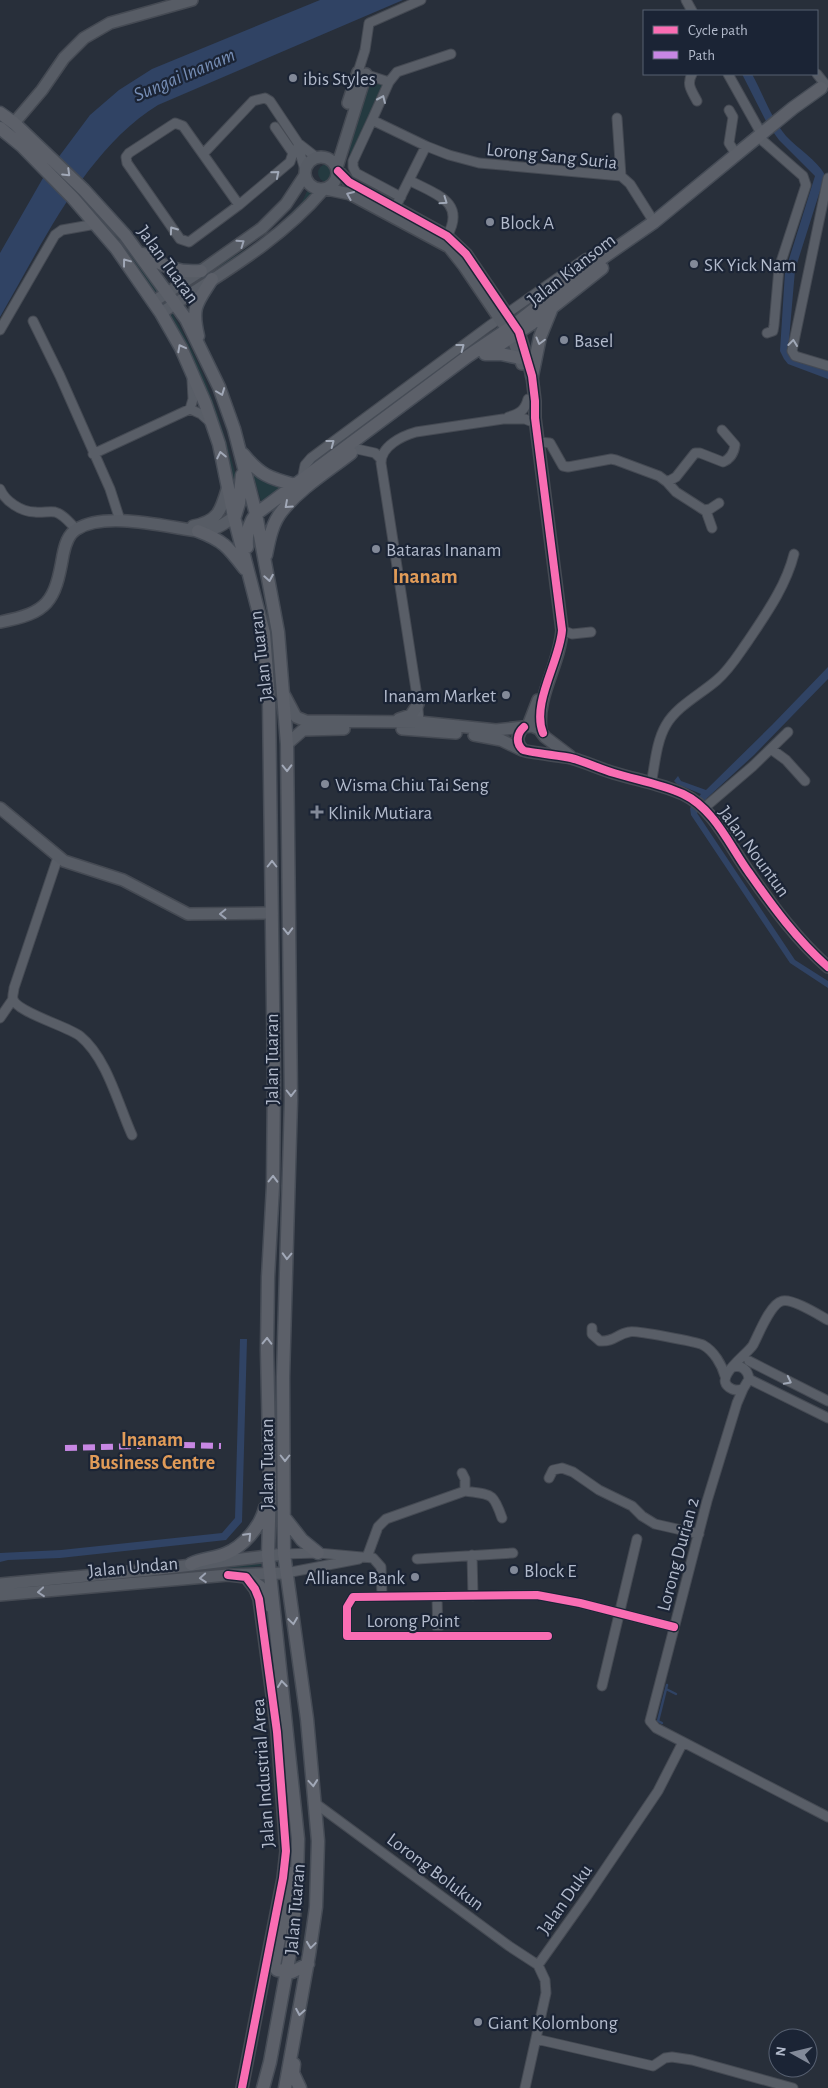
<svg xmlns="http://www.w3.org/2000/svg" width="828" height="2088" font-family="'Alegreya Sans',sans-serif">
	<rect width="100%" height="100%" fill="#282f3a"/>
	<path fill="#243a40" d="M370,78L392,84L391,88L386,86L351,169C345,140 361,106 370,78Z
		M318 173a9 9 0 1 1 18 0a9 9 0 1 1-18 0Z
		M311,183L320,192L243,255L179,292L178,291L254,244L281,223L302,202Z
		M81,198L122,243L159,293L152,291Z
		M172,313C204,367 223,424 238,484L236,496L228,451L211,399L171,315Z
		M253,474L268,482L285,486L261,501Z
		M255,1564H261V1566L0,1589Z"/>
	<path fill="#304364" d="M320,0H403L158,105C85,150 42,245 0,317V253L43,178L90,115L119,90L152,69Z
		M742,74H752C763,94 771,118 786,136C798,149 817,160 825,175L795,270L788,352L828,370V379L788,364L784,359L780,351L785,272L815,176L779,140L768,125Z
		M828,667V679L754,755L707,798L697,813L795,960L828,981V988L790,963L691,815L690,808L701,794L677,784L674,781L678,776L681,781L706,790L772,725Z
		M240,1339H247L242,1522L226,1540L60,1558L8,1560L0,1562V1553L61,1550L222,1533L235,1518Z"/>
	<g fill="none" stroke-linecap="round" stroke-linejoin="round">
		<path stroke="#304364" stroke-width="2.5" d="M666,1689L676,1694
			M662,1723L658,1721L667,1685"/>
		<defs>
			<path id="street" d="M421,0L369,23L365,50L358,72L389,82L397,72L451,54
				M686,0L692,11
				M692,74C686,85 692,91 697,101
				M728,74L761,133
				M817,74L825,84
				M389,82L372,120L426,146L449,155L479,163L621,176L630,184L654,222
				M729,110L733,117L729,143L736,154
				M617,118L621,176
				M372,120L353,161V167L356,173L401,197
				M763,141L803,176L806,185L779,268L774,325L773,331L767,333
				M298,146L305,170
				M203,154L253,101L265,98L270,101L298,143L316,157
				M828,178L792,351L795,356L828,366
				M409,180C434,194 467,201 447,236
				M398,202L426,146
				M239,205L183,126L175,123L129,153L126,157L127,163L180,239L189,242L239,205L290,162L293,153L275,127
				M33,321L60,376L110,489L120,520
				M0,330L55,235L62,230L96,224
				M190,409L193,399L192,380
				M508,417C520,414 525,410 528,399
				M538,442L550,443L563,466L568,467L611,459L616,460L659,476L667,482L676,492L704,510L710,509L719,503
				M357,449L375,453L381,459
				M93,454L190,409L201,414L211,423
				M302,480L305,465L311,458L489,326L586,258L599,262
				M667,482L676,477L695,453H700L723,462C730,459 734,453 735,445L722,430
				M0,489C5,501 21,512 35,512C41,513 49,511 55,512C63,514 70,523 76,529
				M706,511L712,528
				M562,630L572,634L591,632
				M419,722L417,696L381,463C381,446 402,436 416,432L503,419H525L530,421
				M771,749L786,760L805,781
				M651,784C655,765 656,742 666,725C677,706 701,694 717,680C730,669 738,655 748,641C766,614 786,586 794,554
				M704,808L753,766L788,732
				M58,857L14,988C14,991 12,996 13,999C16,1012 67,1026 80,1036C107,1058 118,1104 132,1135
				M0,1018L13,999
				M592,1328V1334L600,1341C614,1342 617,1334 629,1332C635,1330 697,1342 703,1345C714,1351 722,1365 725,1376
				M749,1361L828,1401
				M733,1367C742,1365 748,1370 749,1379L743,1389C739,1390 736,1391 732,1389C710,1379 747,1355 753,1345C759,1334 770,1304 782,1301C792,1298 819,1315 828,1320
				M749,1379L828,1418
				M743,1389L737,1403L707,1501L650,1721L656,1728L828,1817
				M549,1478L553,1470L562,1468L573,1472L599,1490L632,1506L642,1516L655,1524L699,1534
				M465,1491C492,1495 493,1492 502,1518
				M284,1554L318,1553L373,1558L381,1567L382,1596
				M472,1555L473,1596
				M367,1557L378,1527L386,1519L465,1491V1479L462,1473
				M417,1559L513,1553
				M286,1573L359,1559
				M437,1597L438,1636
				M548,1636H347V1607L353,1597L537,1595L580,1603L674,1627
				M602,1686L637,1539
				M315,1803L509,1946L538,1965
				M536,2039L653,2066L665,2058L672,2057L692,2060L793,2088
				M525,2088L546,1993L545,1980L538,1965L587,1896L658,1791L683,1742"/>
			<path id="secondary" d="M348,103L358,72
				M14,123L42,90L64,58L84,38L110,23L192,0
				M305 173a16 16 0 1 1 32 0a16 16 0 1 1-32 0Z
				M337,167L366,74
				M338,171L349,182L447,236L466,254L519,332L532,376L535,401V418L562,630C560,665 536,696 541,731
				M326,189L350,194L449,247L464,266L512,337L522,364
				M153,302L201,271L262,228L286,204L305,175
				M161,313C217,276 279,242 323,190
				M193,526C219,521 221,510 228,486
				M0,622C48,613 55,602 63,555C65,545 68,534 77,529C106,511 166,527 198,531C214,531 221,526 234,517
				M285,696L296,717L306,721L419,722L496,730L532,726L539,729L545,737L570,756
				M399,719L411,715L418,704
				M528,726L538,700
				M524,727C517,733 515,743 523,750C525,752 563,756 571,758C586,762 600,769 614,773C637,780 661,784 683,794C715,809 730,847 750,874C773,907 798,941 828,967
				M402,729L456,733
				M474,735L501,740L522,750
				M287,744L303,730L344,729
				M0,808L64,861L123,880L188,914L272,913
				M228,1575L246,1577L255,1589L259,1599L277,1732L286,1851L283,1878L242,2088
				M0,1584L150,1570L284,1554
				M0,1595L228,1575L286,1573"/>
			<path id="primary" d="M0,113L14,123L84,190L125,235L186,319L219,387L234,429L256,514L278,632L287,744L291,1100L283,1377L284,1554L307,1719L318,1841L316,1907L309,1955L285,2088
				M0,128L22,146L73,198L116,248L161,313L181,348L205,403L219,444L234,517L264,633L269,701L274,1080L273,1186L268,1277L267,1350L270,1487L268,1555L298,1839L297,1879L292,1942L270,2062L263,2088
				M143,254C165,266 175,273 201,271
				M198,336C191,306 197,303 212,279
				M496,347L531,324L602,268
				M485,354H501L520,358
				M532,376L540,337L551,310
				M243,454C260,475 269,478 295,485
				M235,516L239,503L242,475
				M198,531C224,541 228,547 245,569
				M247,547C246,534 248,524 256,514L468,356L514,325L582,272L654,222L793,108L821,88
				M266,555C269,540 272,523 282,511C300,488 328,471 351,453
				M284,1517L302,1540L318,1553
				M191,1564C201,1558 213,1559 225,1554C243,1547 261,1526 265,1508
				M246,1577L260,1587L270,1606
				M291,1873L274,1966L277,1970L292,1972L308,1964
				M294,2064L293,2073L300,2088"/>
		</defs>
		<use href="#street" stroke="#454a53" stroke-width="11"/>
		<use href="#secondary" stroke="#454a53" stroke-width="14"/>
		<use href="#primary" stroke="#464c56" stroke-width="15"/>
		<use href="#street" stroke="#595e67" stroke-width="9"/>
		<use href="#secondary" stroke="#575c65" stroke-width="11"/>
		<use href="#primary" stroke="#5c6069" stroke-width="12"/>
		<path stroke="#c787e3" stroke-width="6" stroke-dasharray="12 6" stroke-linecap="butt" d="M147,1444L221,1446
			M65,1448L141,1446"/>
		<defs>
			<path id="cycleway" d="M338,171L349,182L447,236L466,254L519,332L532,376L535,401V418L562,630C560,661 531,703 543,733
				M524,727C517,733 515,743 523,750C525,752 563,756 571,758C586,762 600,769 614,773C637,780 661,784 683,794C715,809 730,847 750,874C773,907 798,941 828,967
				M228,1575L246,1577L255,1589L259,1599L277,1732L286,1851L283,1878L242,2088
				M548,1636H347V1607L353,1597L537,1595L580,1603L674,1627"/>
		</defs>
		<use href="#cycleway" stroke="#1b2435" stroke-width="11"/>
		<use href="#cycleway" stroke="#f96db3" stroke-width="8"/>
	</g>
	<defs><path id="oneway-chevron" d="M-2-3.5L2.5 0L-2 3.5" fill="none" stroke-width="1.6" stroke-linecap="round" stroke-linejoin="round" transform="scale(1.25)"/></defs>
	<g stroke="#a0a8b7">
		<use href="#oneway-chevron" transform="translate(382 99) rotate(-66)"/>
		<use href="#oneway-chevron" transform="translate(276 174) rotate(-40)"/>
		<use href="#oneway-chevron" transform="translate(444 201) rotate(35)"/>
		<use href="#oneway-chevron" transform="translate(173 230) rotate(-125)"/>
		<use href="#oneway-chevron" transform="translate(793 343) rotate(-83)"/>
		<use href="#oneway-chevron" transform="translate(461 347) rotate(-37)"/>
		<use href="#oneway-chevron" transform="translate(331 443) rotate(-37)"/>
		<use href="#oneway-chevron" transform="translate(788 1381) rotate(27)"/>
	</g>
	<g stroke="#a1a8b7">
		<use href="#oneway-chevron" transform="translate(67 173) rotate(44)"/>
		<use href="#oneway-chevron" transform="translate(126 262) rotate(-127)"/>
		<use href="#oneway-chevron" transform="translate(540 341) rotate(105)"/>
		<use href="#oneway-chevron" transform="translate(181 348) rotate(-118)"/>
		<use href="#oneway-chevron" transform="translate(221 392) rotate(69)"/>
		<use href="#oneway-chevron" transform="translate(221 455) rotate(-102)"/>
		<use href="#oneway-chevron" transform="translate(288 505) rotate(138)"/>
		<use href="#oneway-chevron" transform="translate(269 578) rotate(80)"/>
		<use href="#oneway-chevron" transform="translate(287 768) rotate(89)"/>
		<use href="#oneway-chevron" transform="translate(272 864) rotate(-90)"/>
		<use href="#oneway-chevron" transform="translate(288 931) rotate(89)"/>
		<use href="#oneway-chevron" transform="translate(291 1093) rotate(90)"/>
		<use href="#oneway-chevron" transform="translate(273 1179) rotate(-89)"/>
		<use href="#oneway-chevron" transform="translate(287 1256) rotate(92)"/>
		<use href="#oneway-chevron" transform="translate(267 1341) rotate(-89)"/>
		<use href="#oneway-chevron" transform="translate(285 1458) rotate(90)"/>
		<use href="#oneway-chevron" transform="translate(248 1536) rotate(-46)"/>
		<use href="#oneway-chevron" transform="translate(293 1621) rotate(82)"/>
		<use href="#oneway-chevron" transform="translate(282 1684) rotate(-97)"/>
		<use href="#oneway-chevron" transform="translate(313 1783) rotate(85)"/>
		<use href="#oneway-chevron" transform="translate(311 1945) rotate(98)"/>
		<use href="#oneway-chevron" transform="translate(300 2012) rotate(100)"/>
	</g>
	<g stroke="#9ba2b2">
		<use href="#oneway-chevron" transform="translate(350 195) rotate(-157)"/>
		<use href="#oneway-chevron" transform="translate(241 243) rotate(-35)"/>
		<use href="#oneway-chevron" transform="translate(223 914) rotate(179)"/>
		<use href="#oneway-chevron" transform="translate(203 1578) rotate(176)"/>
		<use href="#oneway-chevron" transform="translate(41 1592) rotate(175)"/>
	</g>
	<g fill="#828998" stroke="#1b2435" stroke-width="2">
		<circle cx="293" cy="78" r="5"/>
		<circle cx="490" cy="222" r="5"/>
		<circle cx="694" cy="264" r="5"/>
		<circle cx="564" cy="340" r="5"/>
		<circle cx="376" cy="549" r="5"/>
		<circle cx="506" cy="695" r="5"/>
		<circle cx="325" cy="784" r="5"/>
		<path d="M314.5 804.5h5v5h5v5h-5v5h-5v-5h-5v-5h5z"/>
		<circle cx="514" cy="1570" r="5"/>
		<circle cx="415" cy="1577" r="5"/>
		<circle cx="478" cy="2022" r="5"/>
	</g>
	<g text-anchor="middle" stroke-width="4.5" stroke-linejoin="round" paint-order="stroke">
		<g font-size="19" fill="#b2bacb" stroke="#1b2435" text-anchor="start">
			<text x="303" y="85">ibis Styles</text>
			<text x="500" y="229">Block A</text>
			<text x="704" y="271">SK Yick Nam</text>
			<text x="574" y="347">Basel</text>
			<text x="386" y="556">Bataras Inanam</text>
			<text x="496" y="702" text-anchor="end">Inanam Market</text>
			<text x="335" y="791">Wisma Chiu Tai Seng</text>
			<text x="328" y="819">Klinik Mutiara</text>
			<text x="524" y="1577">Block E</text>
			<text x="405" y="1584" text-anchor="end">Alliance Bank</text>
			<text x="488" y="2029">Giant Kolombong</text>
		</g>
		<g font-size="19" fill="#b2bacb" stroke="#1b2435">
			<text transform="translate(552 155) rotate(6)" y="7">Lorong Sang Suria</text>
			<text transform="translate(169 264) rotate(54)" y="7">Jalan Tuaran</text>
			<text transform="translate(571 269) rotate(-38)" y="7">Jalan Kiansom</text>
			<text transform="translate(260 656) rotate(-97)" y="7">Jalan Tuaran</text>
			<text transform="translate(755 851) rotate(54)" y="7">Jalan Nountun</text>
			<text transform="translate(271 1059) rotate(-90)" y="7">Jalan Tuaran</text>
			<text transform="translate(266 1464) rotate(-90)" y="7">Jalan Tuaran</text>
			<text transform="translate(677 1554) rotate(-75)" y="7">Lorong Durian 2</text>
			<text transform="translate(133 1566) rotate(-5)" y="7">Jalan Undan</text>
			<text x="413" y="1627">Lorong Point</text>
			<text transform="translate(262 1773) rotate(-94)" y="7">Jalan Industrial Area</text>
			<text transform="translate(436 1871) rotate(37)" y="7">Lorong Bolukun</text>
			<text transform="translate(564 1899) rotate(-55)" y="7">Jalan Duku</text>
			<text transform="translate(294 1909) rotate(-85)" y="7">Jalan Tuaran</text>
		</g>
		<g font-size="20" font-style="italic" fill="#768eb6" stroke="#1b2435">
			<text transform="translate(184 74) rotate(-23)" y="7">Sungai Inanam</text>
		</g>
		<g font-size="20" font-weight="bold" fill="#e09b58" stroke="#1b2435">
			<text x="152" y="1446">Inanam<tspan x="152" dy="23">Business Centre</tspan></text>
		</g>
		<g font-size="21" font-weight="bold" fill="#e09b58" stroke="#1b2435">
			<text x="425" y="583">Inanam</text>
		</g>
	</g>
	<rect x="643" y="10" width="175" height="65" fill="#1b2435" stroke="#576071"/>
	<rect x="653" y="26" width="25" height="8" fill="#f96db3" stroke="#576071"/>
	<text x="688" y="35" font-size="15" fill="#b2bacb">Cycle path</text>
	<rect x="653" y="51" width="25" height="8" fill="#c787e3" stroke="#576071"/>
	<text x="688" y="60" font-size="15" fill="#b2bacb">Path</text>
	<g transform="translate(793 2053) rotate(278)"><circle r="24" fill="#1b2435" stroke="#576071"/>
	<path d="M0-4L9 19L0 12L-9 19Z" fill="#828998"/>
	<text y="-8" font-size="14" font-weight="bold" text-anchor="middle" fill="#b2bacb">N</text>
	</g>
</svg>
